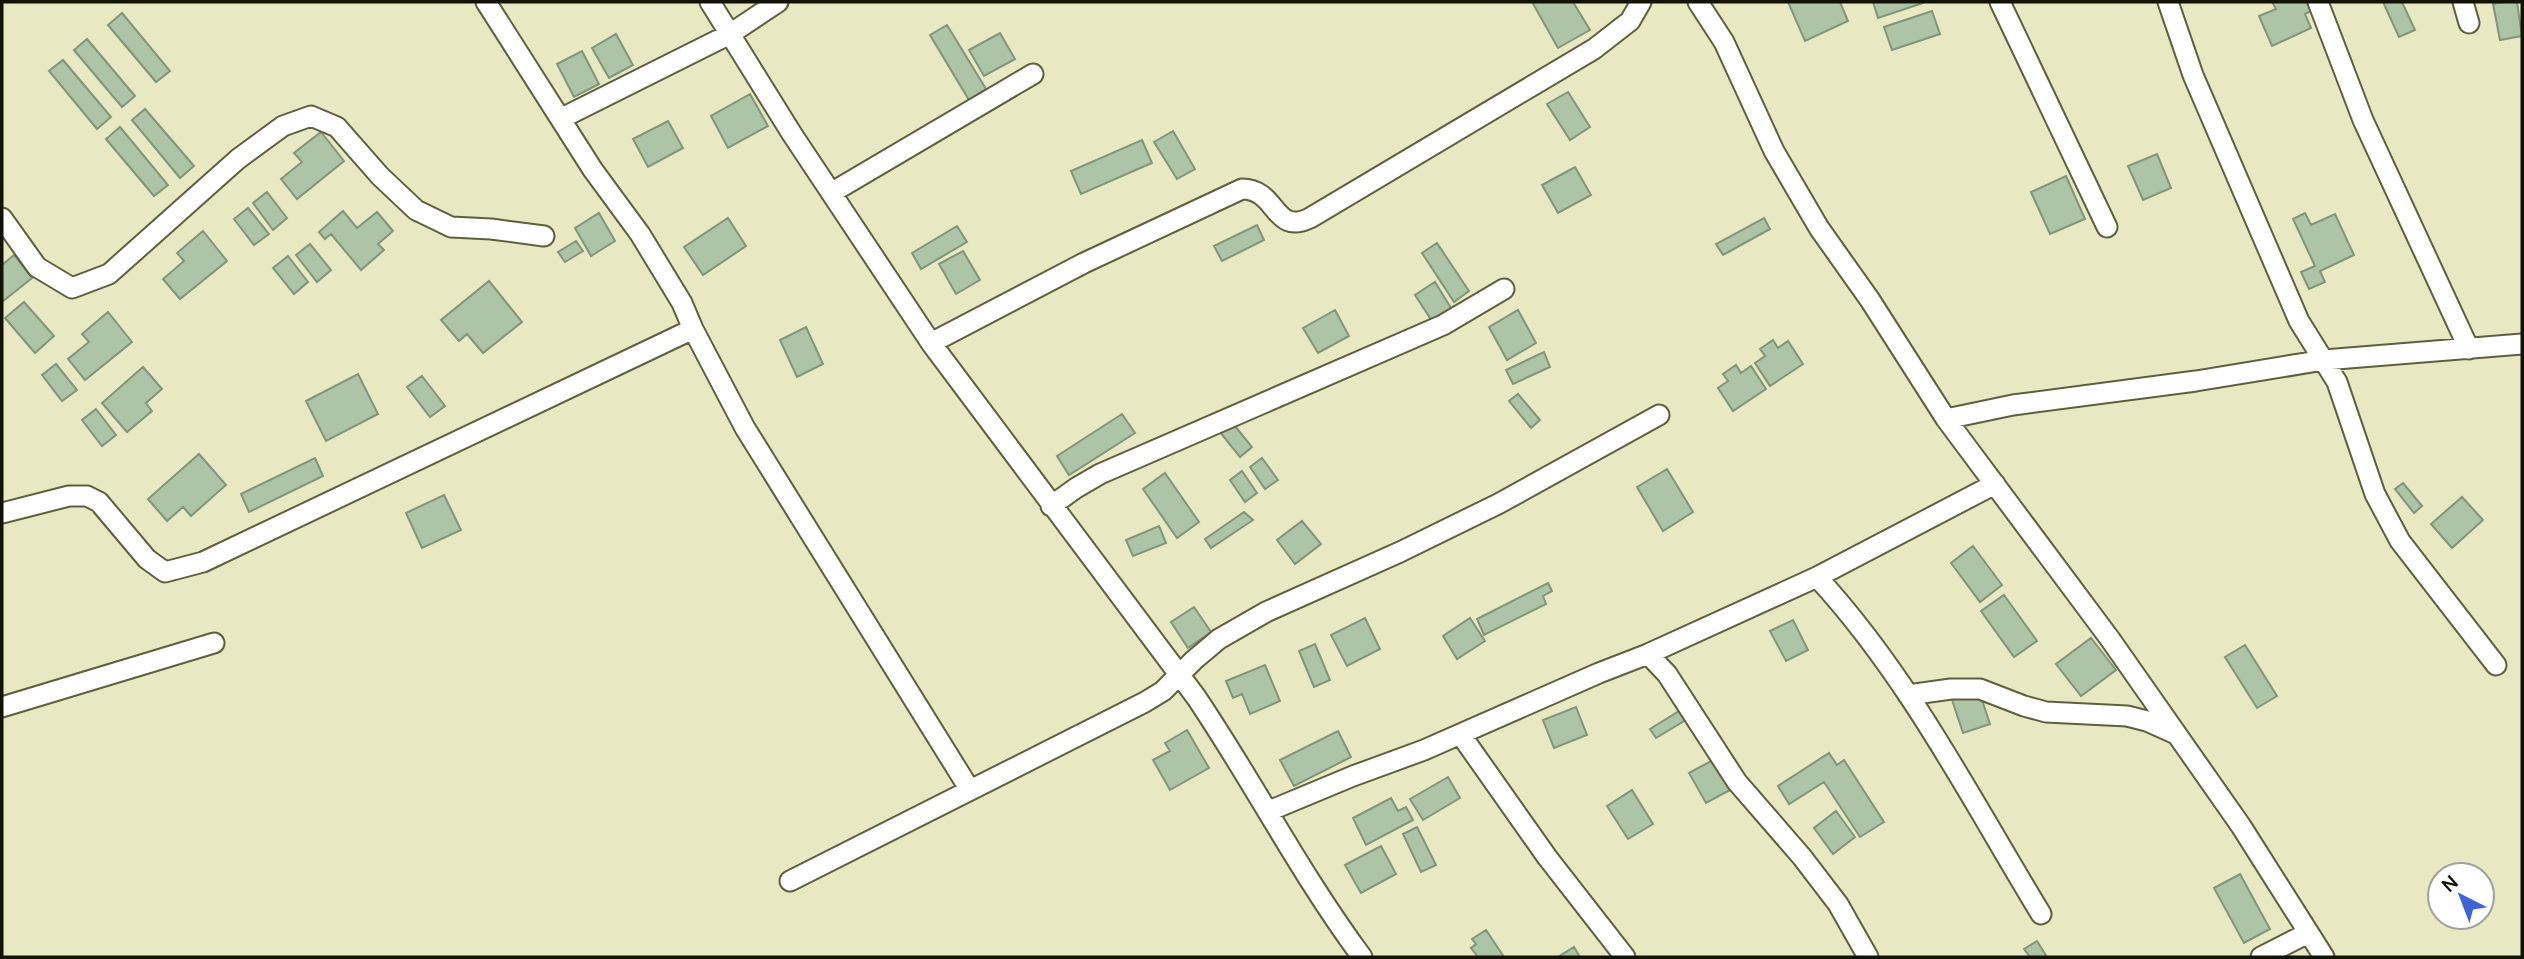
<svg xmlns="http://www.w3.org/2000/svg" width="2524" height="959" font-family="Manrope,sans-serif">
	<rect width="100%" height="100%" fill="#e8e8c3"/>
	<path fill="#adc4a6" stroke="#809579" stroke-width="2" d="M1532,2H1573L1590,30L1558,48Z
		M1788,2H1840L1848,21L1805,41Z
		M1873,2H1923V3L1878,18Z
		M2272,2H2315L2317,8L2305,14L2311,28L2272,46L2259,16L2276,9Z
		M2383,2H2402L2415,30L2399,37Z
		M2504,2H2517L2522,36L2500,40L2493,4Z
		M1932,11L1940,34L1892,50L1884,27Z
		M122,13L170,71L156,82L108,25Z
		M947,25L986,89L969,100L930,35Z
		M1000,33L1015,59L984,76L969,50Z
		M616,34L633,65L609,78L592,48Z
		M87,39L135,96L122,107L74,50Z
		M582,51L599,84L574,97L557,64Z
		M63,60L111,117L97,129L49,71Z
		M1568,92L1590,127L1570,140L1547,104Z
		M750,94L768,126L728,148L711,116Z
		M145,109L194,166L180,178L132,120Z
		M668,121L683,148L648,167L633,139Z
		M120,127L168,185L154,196L106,139Z
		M1173,131L1195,169L1177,179L1154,142Z
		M321,132L344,161L297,199L281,179L302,162L294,153Z
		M1142,140L1152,163L1081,194L1071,171Z
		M2157,154L2171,188L2143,200L2128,166Z
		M1575,167L1591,195L1558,213L1542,185Z
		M2066,176L2085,219L2050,234L2031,192Z
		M267,192L287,218L273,230L253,203Z
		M248,208L269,234L254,245L234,219Z
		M343,211L357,228L377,212L393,231L378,244L384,250L361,270L331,234L325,239L319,232Z
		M599,213L615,241L591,256L575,228Z
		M2305,213L2311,225L2335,214L2354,255L2320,271L2325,282L2309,289L2301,272L2315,266L2293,219Z
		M728,218L746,246L703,275L684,247Z
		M1764,218L1770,229L1723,255L1716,244Z
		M1257,225L1264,240L1222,261L1214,246Z
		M957,226L967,242L921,269L912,253Z
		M203,231L227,261L180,299L163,279L184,261L177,253Z
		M576,241L583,251L565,262L558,252Z
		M1437,243L1469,291L1454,302L1422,253Z
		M310,244L331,270L317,282L296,255Z
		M963,251L980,280L956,294L939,264Z
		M14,255L32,278L2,302V265Z
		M288,256L308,282L294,294L273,268Z
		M489,281L522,322L483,353L467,334L459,341L441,320Z
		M1435,282L1451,308L1432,321L1415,295Z
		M24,302L54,336L35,353L5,318Z
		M1335,310L1349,336L1318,353L1303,328Z
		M1518,310L1536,343L1507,360L1489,327Z
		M108,312L132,342L85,380L68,359L89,342L82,334Z
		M806,327L823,364L797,377L780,340Z
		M1773,340L1778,348L1788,341L1803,364L1770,386L1755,363L1765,356L1760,349Z
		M1544,352L1550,367L1513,384L1506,370Z
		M56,364L77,390L62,401L42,375Z
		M1736,365L1741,373L1751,366L1766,389L1733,411L1718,388L1728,381L1723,374Z
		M143,367L162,389L146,403L152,411L127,432L102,403Z
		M358,374L378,414L326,441L306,401Z
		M422,376L445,406L430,417L407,387Z
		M1518,394L1540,420L1531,428L1509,401Z
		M96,409L116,435L102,446L82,420Z
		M1122,414L1135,433L1069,475L1057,456Z
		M1231,421L1252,447L1240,457L1219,431Z
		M199,454L226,485L191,516L183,507L167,521L148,499Z
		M315,458L323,476L249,512L241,494Z
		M1262,458L1278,480L1265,489L1250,467Z
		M1667,469L1693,512L1663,531L1637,487Z
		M1242,471L1257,493L1245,502L1230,480Z
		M1165,473L1199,522L1177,538L1143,489Z
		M2403,483L2422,506L2414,513L2395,489Z
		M444,495L461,530L422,548L406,513Z
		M2462,497L2483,520L2452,548L2431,524Z
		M1244,512L1253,520L1211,548L1205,539Z
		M1302,521L1321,544L1295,564L1277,540Z
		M1159,526L1166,543L1133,556L1126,540Z
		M1973,546L2002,585L1980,602L1951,563Z
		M1548,583L1552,591L1543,596L1546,604L1484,635L1477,619Z
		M2004,595L2037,641L2014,657L1981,611Z
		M1194,607L1211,632L1188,648L1171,622Z
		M1365,618L1380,649L1347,666L1331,635Z
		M1470,618L1485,641L1457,659L1443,636Z
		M1793,620L1808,650L1786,661L1770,631Z
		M2091,638L2116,670L2081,696L2056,664Z
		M1315,644L1330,680L1314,687L1299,651Z
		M2245,645L2277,696L2257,708L2225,657Z
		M1265,665L1280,701L1250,714L1242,694L1233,698L1226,681Z
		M1979,691L1990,724L1963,733L1952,700Z
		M1576,707L1587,735L1554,748L1543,720Z
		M1684,708L1689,718L1656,738L1650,729Z
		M1187,730L1209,768L1170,790L1153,760L1170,751L1165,743Z
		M1338,731L1351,757L1294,786L1280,760Z
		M1829,753L1837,765L1844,760L1884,822L1860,837L1824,782L1789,804L1778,786Z
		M1713,760L1730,790L1706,803L1689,773Z
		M1448,777L1460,798L1423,820L1410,799Z
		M1632,790L1653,824L1628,839L1607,806Z
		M1391,798L1398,811L1406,807L1413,820L1366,845L1353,818Z
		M1836,811L1855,837L1833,854L1814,828Z
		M1417,827L1436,865L1421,872L1403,834Z
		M1381,846L1396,874L1361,893L1345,865Z
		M2240,874L2270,929L2244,943L2214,888Z
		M1486,930L1504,957H1478L1471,948L1476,944L1472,939Z
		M2037,941L2047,957H2030L2024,949Z
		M1574,947L1580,957H1558Z"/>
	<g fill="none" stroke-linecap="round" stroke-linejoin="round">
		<defs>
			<path id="minor" d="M486,2L593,170L640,234L682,303L693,329L745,428L970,790
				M710,2L792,134L931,343L1196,697C1254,783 1301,875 1362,957
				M1698,2L1724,42L1774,151L1819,228L1870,300L1946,419L2110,639L2241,826L2324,957
				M2000,2L2107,227
				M2168,2L2193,75L2299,321L2337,382L2375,494L2400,541L2496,665
				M2318,2L2363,120L2469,349
				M2463,2L2469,23
				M562,118L730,34L778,2
				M831,193L1033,74
				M2,218L37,267L72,288L109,274L238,159L283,126L311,116L337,127L380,176L416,210L451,227L491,229L544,236
				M931,343L1084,263L1242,189C1278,189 1273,236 1310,218L1594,49L1630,21L1641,2
				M1946,419L2013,405L2196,381L2324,360L2522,344
				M1051,506L1076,488L1100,474L1443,325L1504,289
				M2,513L69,496H87L99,502L147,559L165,572L203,562L693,329
				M1817,577C1909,677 1971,799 2041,914
				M1648,654L1667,674L1737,782L1802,857L1838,904L1868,957
				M1908,695L1951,689H1980L2024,706L2046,712L2127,716L2147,721L2176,734
				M2,707L214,643
				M1461,735L1547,857L1625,957
				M1269,811L1353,776L1424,750L1599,673L1648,654L1817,577L1995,484
				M790,881L1145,702L1163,691L1194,660L1219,639L1266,612L1400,552L1498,504L1659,415
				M2261,957L2308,933"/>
		</defs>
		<use href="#minor" stroke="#5f5e3e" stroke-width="23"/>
		<use href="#minor" stroke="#fff" stroke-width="19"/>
	</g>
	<rect width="2524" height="959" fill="none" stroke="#121206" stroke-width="7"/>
	<g transform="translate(2461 896) rotate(318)"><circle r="33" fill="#ffffff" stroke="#a0a09b" stroke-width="2"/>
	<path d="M0-5L12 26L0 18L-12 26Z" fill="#4064d6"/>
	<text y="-10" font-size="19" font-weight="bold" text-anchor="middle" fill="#121206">N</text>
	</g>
</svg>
